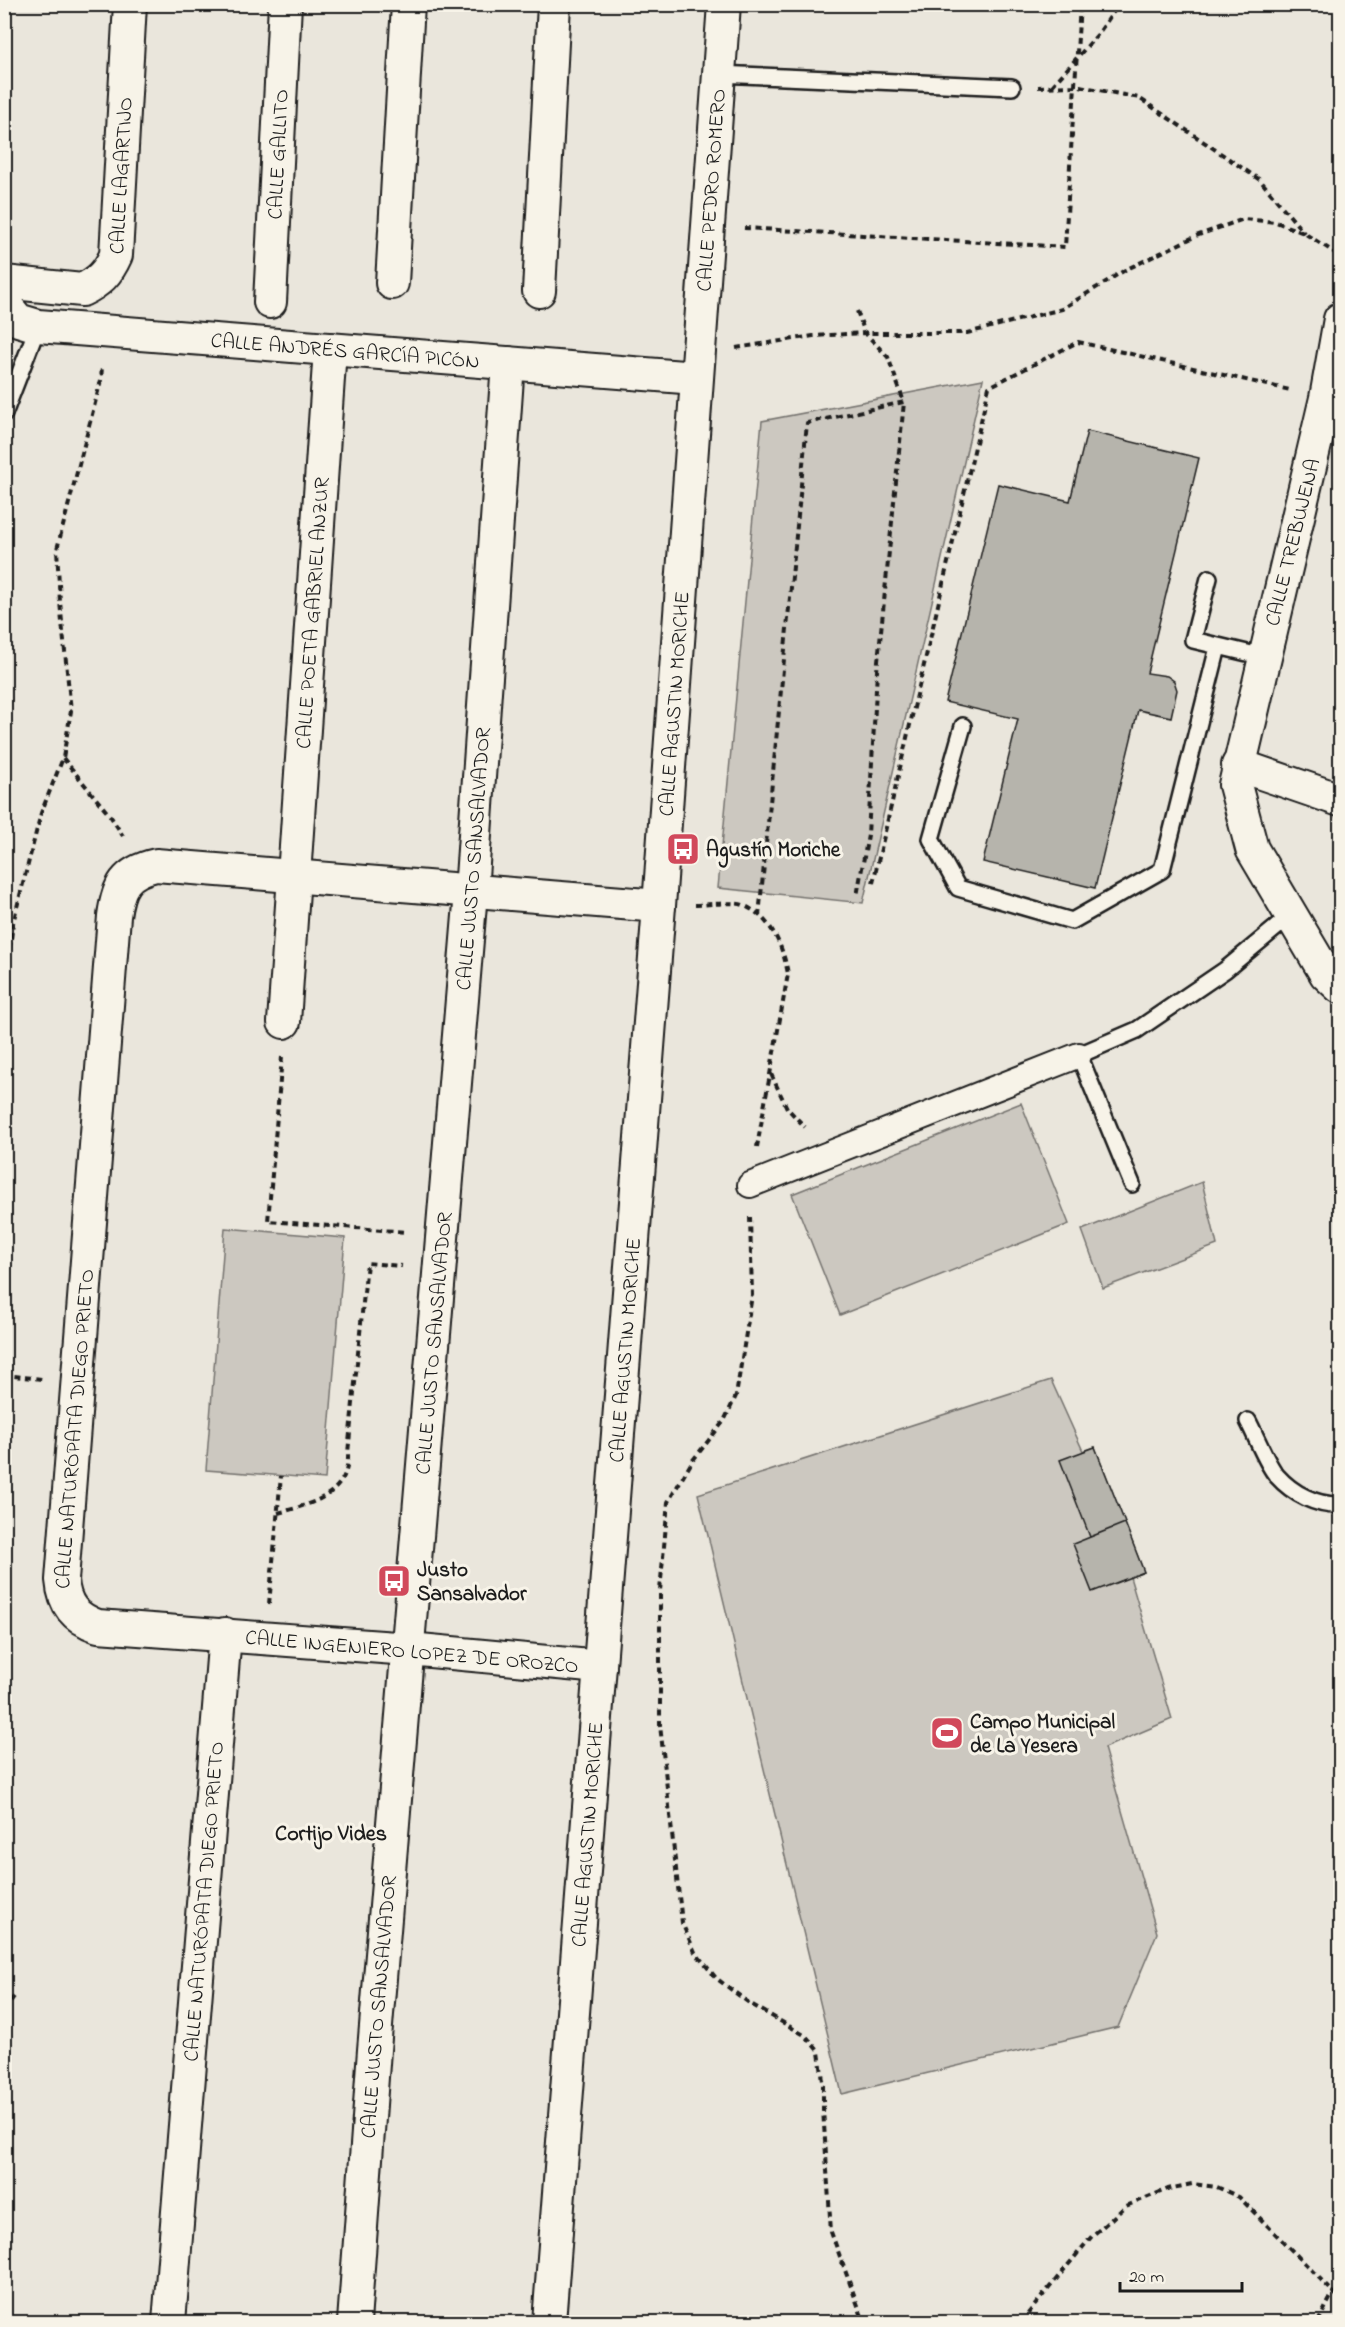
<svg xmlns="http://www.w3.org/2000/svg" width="1345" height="2327" font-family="'Indie Flower',sans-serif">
	<rect width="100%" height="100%" fill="#eae6dc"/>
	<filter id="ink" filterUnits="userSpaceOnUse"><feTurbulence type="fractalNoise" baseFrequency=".0167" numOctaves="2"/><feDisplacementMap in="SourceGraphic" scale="12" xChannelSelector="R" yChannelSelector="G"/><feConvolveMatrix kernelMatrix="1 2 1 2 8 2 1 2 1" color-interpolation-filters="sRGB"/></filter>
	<g filter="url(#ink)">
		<path fill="#ccc8c0" stroke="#74726e" stroke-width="1.5" d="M983,379L863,903L718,888L762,421Z
			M1021,1103L1069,1224L840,1315L792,1194Z
			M1202,1182L1217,1245L1103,1288L1082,1230Z
			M225,1228L345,1238L325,1479L206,1470Z
			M1051,1380L1083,1451L1095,1447L1144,1572L1130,1577L1172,1719L1104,1748L1157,1933L1118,2027L842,2094L698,1494Z"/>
		<path fill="#b6b4ac" stroke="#1c1c1c" stroke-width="1.5" d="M1087,431L1199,458L1147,673L1167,676L1174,681L1177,690L1171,717L1138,710L1095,888L983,862L1018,719L945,702L998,484L1070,501Z
			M1095,1447L1125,1523L1090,1537L1060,1460Z
			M1125,1523L1144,1572L1092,1592L1073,1544Z"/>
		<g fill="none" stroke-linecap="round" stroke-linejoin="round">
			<defs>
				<path id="service" d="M718,74L1012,87
					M4,414L38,326
					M1209,578L1193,640L1264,657
					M963,726L931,839L958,888L1072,921L1162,870L1218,647
					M1132,1184L1079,1055L1137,1030L1225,970L1290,916
					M1248,1421C1256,1436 1267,1465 1277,1476C1293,1494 1317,1506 1340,1505"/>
				<path id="pedestrian" d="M750,1185L1079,1055"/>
				<g id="minor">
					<path id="s1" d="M4,282L82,290C99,282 108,273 116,255L130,4"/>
					<path d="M392,283L408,4"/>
					<path d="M539,291L554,4"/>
					<path id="s2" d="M270,302L285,4"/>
					<path id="s3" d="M4,303L18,320L38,326L696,378"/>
					<path d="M1340,319L1326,398L1235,785L1252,849L1326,974L1340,987"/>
					<path d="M1238,765L1340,800"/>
					<path id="s4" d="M284,1022L330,349"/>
					<path id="s5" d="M600,1667L409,1649L98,1626C75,1618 64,1605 62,1580L114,916C118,886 125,872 156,865L659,906"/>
					<path id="s6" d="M169,2322L225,1634"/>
					<path id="s7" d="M354,2322L374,2050L471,892L508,363"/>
					<path id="s8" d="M549,2322L659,906L724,4"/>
				</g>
			</defs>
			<use href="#service" stroke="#1c1c1c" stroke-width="20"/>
			<use href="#pedestrian" stroke="#1c1c1c" stroke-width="28"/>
			<use href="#minor" stroke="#1c1c1c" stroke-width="36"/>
			<path stroke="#1c1c1c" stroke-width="4" stroke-dasharray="6 4.5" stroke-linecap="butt" d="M1052,86L1098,34L1119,4
				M1038,87L1080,86L1139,98L1260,180L1304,233
				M744,228L1065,247L1080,4
				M857,311L865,333L888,357L904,402
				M736,348L813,336L865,333H967L1062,309L1125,270L1196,236L1244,219L1276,222L1304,233L1340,256
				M63,758L111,817L123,836
				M873,883L989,387L1078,342L1290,390
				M695,905C707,905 733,901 743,905C771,917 783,946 788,974L757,1147
				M759,916L807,423L904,402L877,671L868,835L857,896
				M4,990L13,923L41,813L63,758L71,711L60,602L57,549L101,380L102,367
				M282,1057L268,1221L407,1232
				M771,1074L787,1108L805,1127
				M750,1217L752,1295L736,1396L724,1421L693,1460L668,1502L660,1591V1725L682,1923L695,1952L716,1978L749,2003L806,2036L819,2052L823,2081V2109L831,2232L864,2322
				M4,1375L42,1379
				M278,1513C311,1504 350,1495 348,1453L367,1263L402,1266
				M269,1604L281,1476
				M4,2010L16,1994
				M1021,2322L1092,2236L1126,2206L1168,2189L1192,2184L1217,2187L1239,2197L1340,2299
				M1318,2322L1334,2291"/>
			<use href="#service" stroke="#f7f3e8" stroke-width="15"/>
			<use href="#pedestrian" stroke="#f7f3e8" stroke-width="24"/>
			<use href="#minor" stroke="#f7f3e8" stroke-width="32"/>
		</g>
	</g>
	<defs>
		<symbol id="bus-square" viewBox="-11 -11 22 22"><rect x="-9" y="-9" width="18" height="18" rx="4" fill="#d1495b" stroke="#f7f3e8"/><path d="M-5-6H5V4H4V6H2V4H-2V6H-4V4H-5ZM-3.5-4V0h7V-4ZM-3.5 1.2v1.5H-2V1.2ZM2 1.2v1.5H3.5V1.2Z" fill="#fff"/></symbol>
		<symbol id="stadium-square" viewBox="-11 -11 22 22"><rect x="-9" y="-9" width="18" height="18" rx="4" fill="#d1495b" stroke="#f7f3e8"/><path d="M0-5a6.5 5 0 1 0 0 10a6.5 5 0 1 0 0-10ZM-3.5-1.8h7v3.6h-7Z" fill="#fff"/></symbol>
	</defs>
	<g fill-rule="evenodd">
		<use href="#bus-square" x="664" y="830" width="38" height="38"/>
		<use href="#bus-square" x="375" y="1562" width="38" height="38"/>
		<use href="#stadium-square" x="928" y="1714" width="38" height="38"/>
	</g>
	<g text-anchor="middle" stroke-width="6" stroke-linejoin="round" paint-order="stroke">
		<g font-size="21" fill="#1c1c1c" stroke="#f7f3e8">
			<text dy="7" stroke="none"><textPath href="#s2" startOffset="148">CALLE GALLITO</textPath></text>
			<text dy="7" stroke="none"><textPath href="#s1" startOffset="208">CALLE LAGARTIJO</textPath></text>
			<text dy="7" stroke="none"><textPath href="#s8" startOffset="2138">CALLE PEDRO ROMERO</textPath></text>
			<text dy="7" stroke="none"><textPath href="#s3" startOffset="351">CALLE ANDRÉS GARCÍA PICÓN</textPath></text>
			<text transform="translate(1292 542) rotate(-76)" y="7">CALLE TREBUJENA</text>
			<text dy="7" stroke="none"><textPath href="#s4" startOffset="410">CALLE POETA GABRIEL ANZUR</textPath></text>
			<text dy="7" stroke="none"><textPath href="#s8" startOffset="1623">CALLE AGUSTIN MORICHE</textPath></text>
			<text dy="7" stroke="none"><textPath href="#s7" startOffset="1468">CALLE JUSTO SANSALVADOR</textPath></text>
			<text dy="7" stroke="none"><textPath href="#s7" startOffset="982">CALLE JUSTO SANSALVADOR</textPath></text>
			<text dy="7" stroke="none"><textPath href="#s8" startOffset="975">CALLE AGUSTIN MORICHE</textPath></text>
			<text dy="7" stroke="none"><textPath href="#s5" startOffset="718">CALLE NATURÓPATA DIEGO PRIETO</textPath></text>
			<text transform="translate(412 1651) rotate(5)" y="7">CALLE INGENIERO LOPEZ DE OROZCO</text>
			<text dy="7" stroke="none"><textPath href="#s8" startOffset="489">CALLE AGUSTIN MORICHE</textPath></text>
			<text dy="7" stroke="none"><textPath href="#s6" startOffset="422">CALLE NATURÓPATA DIEGO PRIETO</textPath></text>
			<text dy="7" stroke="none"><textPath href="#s7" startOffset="316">CALLE JUSTO SANSALVADOR</textPath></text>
		</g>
		<g font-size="21" font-weight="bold" fill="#1c1c1c" stroke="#f7f3e8" text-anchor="start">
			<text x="706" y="856">Agustín Moriche</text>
			<text x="417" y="1576">Justo<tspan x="417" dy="24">Sansalvador</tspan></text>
			<text x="970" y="1728">Campo Municipal<tspan x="970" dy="24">de La Yesera</tspan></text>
		</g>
		<g font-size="22" font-weight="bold" fill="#1c1c1c" stroke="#f7f3e8">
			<text x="331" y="1840">Cortijo Vides</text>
		</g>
	</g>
	<rect width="1345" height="2327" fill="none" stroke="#f7f3e8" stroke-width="24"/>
	<rect x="12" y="12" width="1321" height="2303" fill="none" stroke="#1c1c1c" stroke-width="2" filter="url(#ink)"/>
	<path d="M1120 2282v9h122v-9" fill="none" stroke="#1c1c1c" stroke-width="3"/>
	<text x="1129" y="2282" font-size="18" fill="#1c1c1c" stroke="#f7f3e8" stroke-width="4.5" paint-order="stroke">20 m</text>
</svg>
